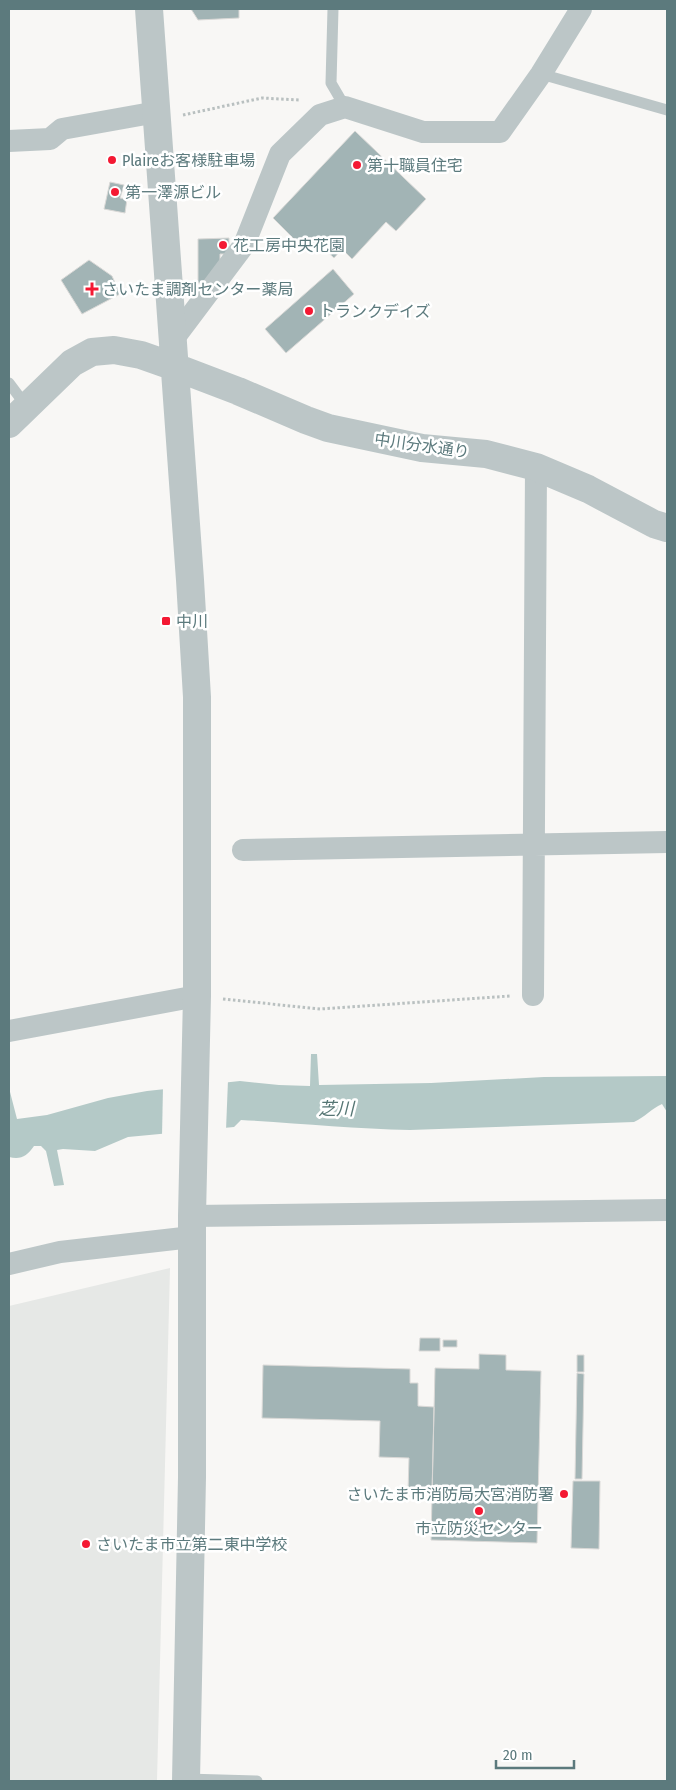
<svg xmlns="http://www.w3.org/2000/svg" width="676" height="1790" font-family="'Fira Sans Condensed','Noto Sans JP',sans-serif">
	<rect width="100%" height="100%" fill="#f8f7f5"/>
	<path fill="#e6e8e6" d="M170,1268L157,1781H9V1306Z"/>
	<path fill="#b4c9c7" d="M311,1054H317L319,1085L431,1083L544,1077L667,1076V1112L662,1104C651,1109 645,1117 634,1122L410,1130C354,1129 297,1123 241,1120L234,1127L128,1137L95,1151L63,1149L57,1150L64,1185L54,1186L46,1151L41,1146H34C27,1156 21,1160 9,1157V1088L17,1119L47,1115L108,1098L147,1091L240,1081L279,1085L310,1086Z"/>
	<path fill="#f8f7f5" d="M228,1080L226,1130L162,1136L163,1087Z"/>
	<path fill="#a2b4b5" stroke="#dad9d7" d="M191,9H239V18L198,20Z
		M355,131L426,199L396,231L386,222L352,259L342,249L334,258L317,242L307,252L273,218Z
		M110,182L124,185L120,198L127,199L125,213L104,209Z
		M229,238V254H220V265L207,283H198V239Z
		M89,260L112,276L120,294L82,314L61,280Z
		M333,269L354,294L286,353L265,329Z
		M420,1338H440V1351H419Z
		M443,1340H457V1347H443Z
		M479,1354L506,1355V1370L541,1371L537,1543L431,1540L435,1368L479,1369Z
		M577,1355H584V1372H577Z
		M263,1365L410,1369V1383H418V1406L434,1407L432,1493L408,1492L409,1458L379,1457L380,1421L262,1418Z
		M577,1373L584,1374L582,1479H575Z
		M573,1481H600L599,1549L571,1548Z"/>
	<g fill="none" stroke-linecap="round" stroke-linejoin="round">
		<path stroke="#b9c0c0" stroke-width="3" stroke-dasharray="2.5 2.5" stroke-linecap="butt" d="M183,115L262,98L299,100
			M223,999L320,1009L510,996"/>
		<path stroke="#bcc6c7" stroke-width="11" d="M333,9L331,83L345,107
			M541,74L667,110
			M9,383L27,407
			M186,1779L257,1781"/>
		<path stroke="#bcc6c7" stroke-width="22" d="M9,141L50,139L62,129L157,112
			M172,341L244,245L280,154L320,115L345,107L423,132H500L541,74L581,9
			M243,850L667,842
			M533,995L536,467
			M9,1031L197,996
			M192,1216L667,1210
			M9,1264L60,1252L192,1237"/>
		<path stroke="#bcc6c7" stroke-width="28" d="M149,9L190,580L197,697V996L192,1216V1477L186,1781
			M9,424L72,363L92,352L114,350L141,355L175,367L238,391L306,420L328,428L422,448L486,454L536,467L588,489L654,524L667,528"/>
	</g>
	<g fill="#f41933" stroke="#fff" stroke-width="2">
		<circle cx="112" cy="160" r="5"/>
		<circle cx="357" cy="165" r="5"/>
		<circle cx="115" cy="192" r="5"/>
		<circle cx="223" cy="245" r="5"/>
		<path d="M89.5 281.5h5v5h5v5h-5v5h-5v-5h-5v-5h5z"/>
		<circle cx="309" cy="311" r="5"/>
		<rect x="161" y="616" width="10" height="10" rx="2.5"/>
		<circle cx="564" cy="1494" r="5"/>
		<circle cx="479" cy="1511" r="5"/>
		<circle cx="86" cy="1544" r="5"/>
	</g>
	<g text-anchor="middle" stroke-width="5" stroke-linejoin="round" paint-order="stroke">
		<g font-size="16" fill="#5c7a7d" stroke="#fff" text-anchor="start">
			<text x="122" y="166">Plaireお客様駐車場</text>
			<text x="367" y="171">第十職員住宅</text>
			<text x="125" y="198">第一澤源ビル</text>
			<text x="233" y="251">花工房中央花園</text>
			<text x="102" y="295">さいたま調剤センター薬局</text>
			<text x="319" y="317">トランクデイズ</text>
			<text x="176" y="627">中川</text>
			<text x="554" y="1500" text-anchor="end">さいたま市消防局大宮消防署</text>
			<text x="479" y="1534" text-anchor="middle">市立防災センター</text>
			<text x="96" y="1550">さいたま市立第二東中学校</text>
		</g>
		<g font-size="16" fill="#5c7a7d" stroke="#fff">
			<text transform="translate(422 445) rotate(8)" y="6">中川分水通り</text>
		</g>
		<g font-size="18" font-style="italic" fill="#567674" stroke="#fff">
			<text x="336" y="1115">芝川</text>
		</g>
	</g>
	<rect width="676" height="1790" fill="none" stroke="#5c7a7d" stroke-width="20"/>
	<path d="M496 1760v8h78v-8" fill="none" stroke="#5c7a7d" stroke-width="2.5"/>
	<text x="503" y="1760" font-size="15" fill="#5c7a7d" stroke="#ffffff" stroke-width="4" paint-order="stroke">20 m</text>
</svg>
